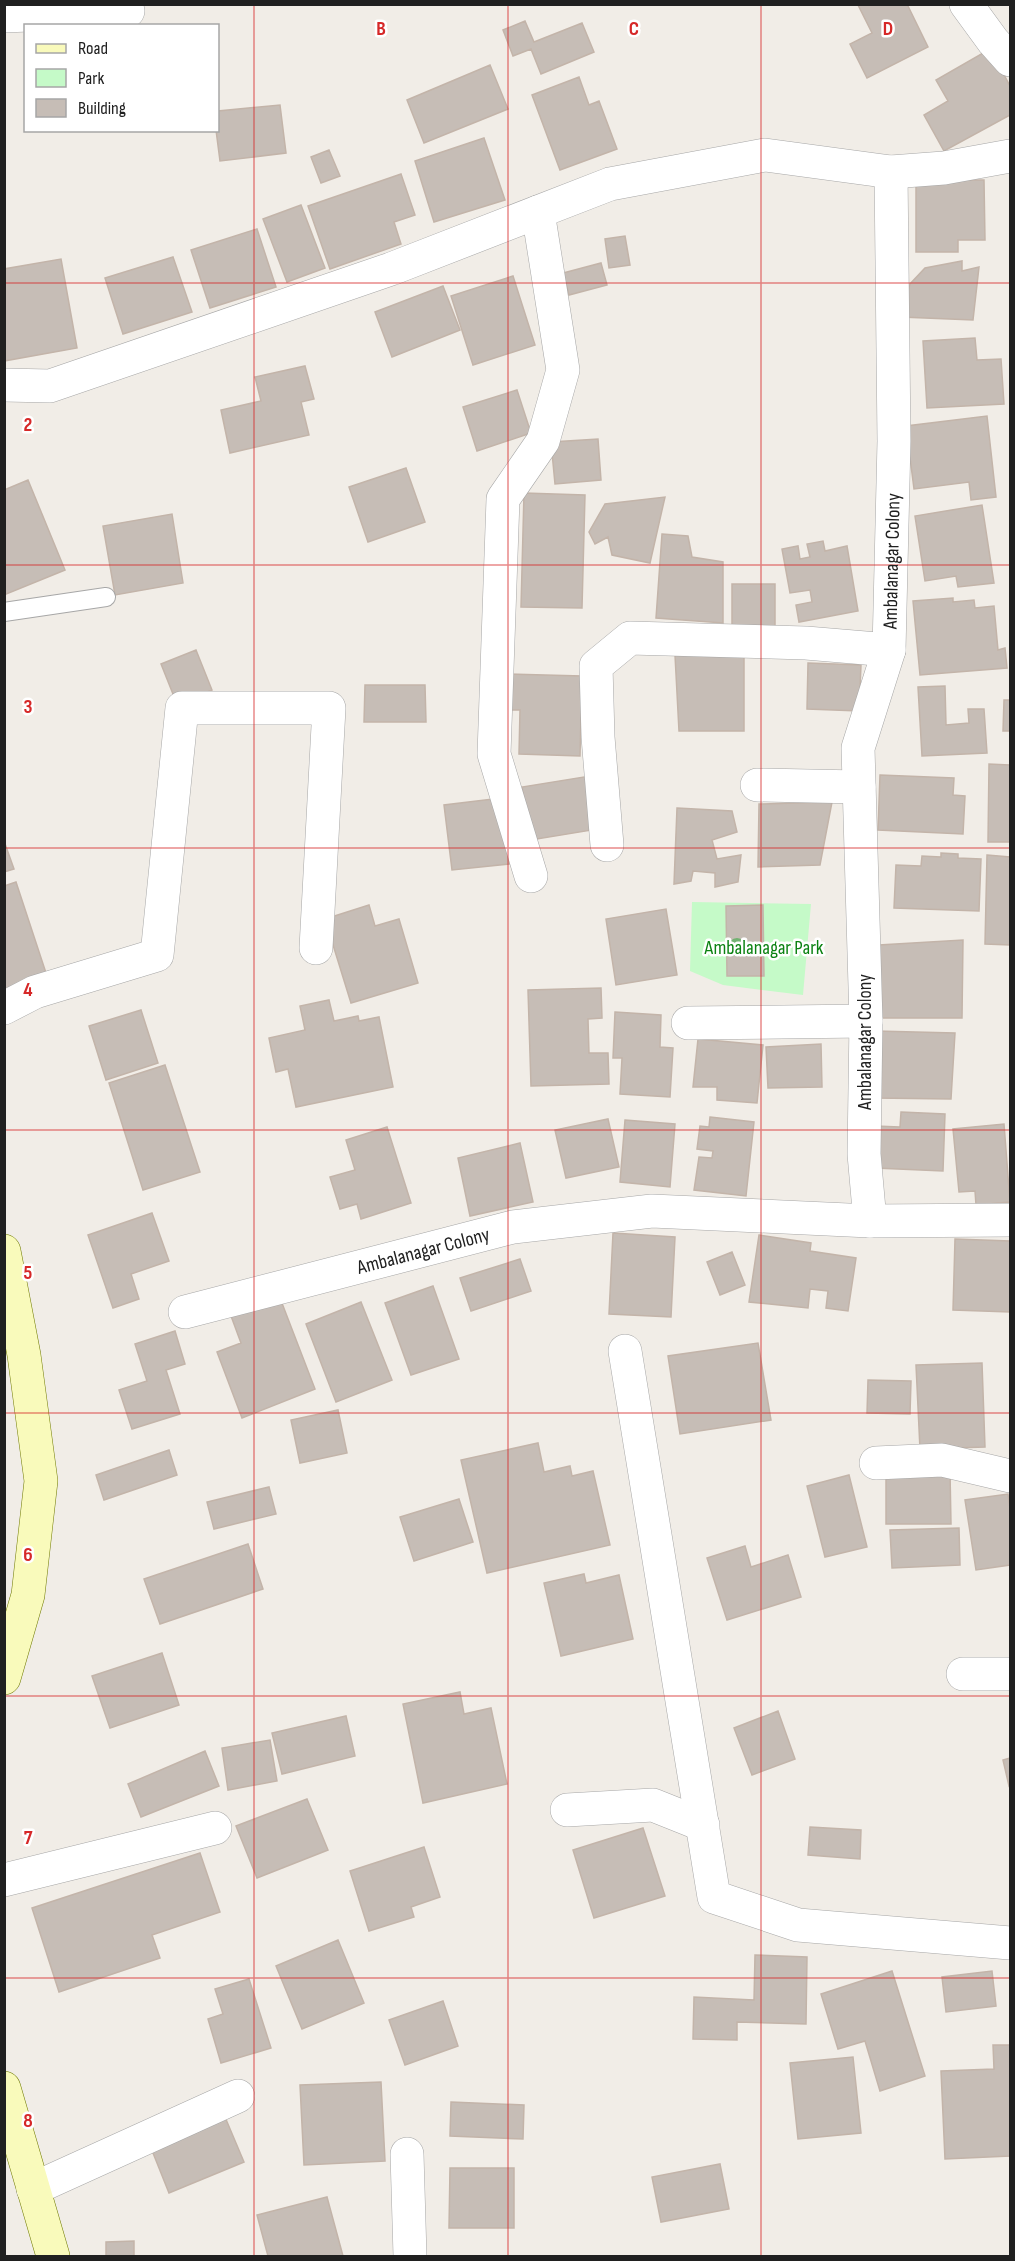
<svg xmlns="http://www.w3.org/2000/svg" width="1015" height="2261" font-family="'Sofia Sans Condensed',sans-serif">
	<rect width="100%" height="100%" fill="#f1ede7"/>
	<path fill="#c5fac8" d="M692,902L811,904L803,995L723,985L690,971Z"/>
	<path fill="#c6bdb6" stroke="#c3b4a9" stroke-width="1.5" d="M907,4L928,47L867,78L850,44L872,33L858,5Z
		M525,21L534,42L582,23L594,52L541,74L531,49L513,56L503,30Z
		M990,49L1010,86V115L944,151L924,115L948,101L936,80Z
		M490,65L508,109L424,143L407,100Z
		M579,77L589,105L599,101L617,149L560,170L532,95Z
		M280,105L286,153L220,161L216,130L218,111Z
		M484,138L505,200L434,222L415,161Z
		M329,150L340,176L321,183L311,157Z
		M401,174L415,215L394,222L401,244L330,269L308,206Z
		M916,180H984L985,240H958V252H916Z
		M301,205L325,268L287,282L263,219Z
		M257,229L276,287L210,308L191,250Z
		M625,236L630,265L609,268L605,239Z
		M173,257L192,312L123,334L105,278Z
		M61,259L77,348L4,361V269Z
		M962,261V271L979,267L973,320L901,317L910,284L925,268Z
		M601,263L607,285L569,295L563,273Z
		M513,276L535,345L473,365L451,296Z
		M443,286L460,330L392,357L375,312Z
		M975,338L977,360L1001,359L1004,404L927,408L923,341Z
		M305,366L314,399L301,402L309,435L230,453L221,410L261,401L255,377Z
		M517,390L531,433L477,451L463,407Z
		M987,416L996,497L971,500L969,482L914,489L906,426Z
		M598,439L601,480L555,484L551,442Z
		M406,468L425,522L368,542L349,487Z
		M28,480L65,570L4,595V490Z
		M524,493L585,495L582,608L521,607Z
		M665,497L650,563L612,555L608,537L595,544L589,532L605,504Z
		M982,505L994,583L958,587L956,576L925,581L915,516Z
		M172,514L183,583L115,595L103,526Z
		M662,534L688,536L692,557L723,562V623L656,618Z
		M823,541L825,551L847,546L858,611L799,622L796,605L812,602L810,590L790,593L782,549L798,546L800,559L810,557L807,544Z
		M732,584H775V627H732Z
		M953,598V602L974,600L975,608L994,606L998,650L1005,648L1007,668L920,675L913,601Z
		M196,650L212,690L177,704L161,664Z
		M744,654V731H679L675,655Z
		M808,663L861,665L859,711L807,709Z
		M508,674L582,676L580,756L519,754L520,710H507Z
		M365,685H425L426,722H364Z
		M945,686L946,725L969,723L968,709H984L987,753L922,756L918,687Z
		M1004,700H1010V731H1003Z
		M1010,747V842H988L989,764L1010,765Z
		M880,775L954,778L953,795L965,796L963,834L878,830Z
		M590,776L598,829L531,840L522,787Z
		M501,798L509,864L452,870L444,805Z
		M832,802L820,865L758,867L759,804Z
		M677,808L732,811L737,832L712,840L717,859L741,855L738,882L715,887V873L693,871L691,881L674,884Z
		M4,841L14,869L4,872Z
		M941,853L958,854V858L981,859L979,911L894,908L896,865L921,866L922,856L941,857Z
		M987,855L1010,857V945L985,944Z
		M16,882L47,976L4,990V886Z
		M369,905L375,926L399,919L418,983L351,1003L325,919Z
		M763,905L764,976H727L726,906Z
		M666,909L677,975L616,985L606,919Z
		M963,940L962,1018H880L879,945Z
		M601,988L602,1018L588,1019L589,1053H608L609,1084L531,1086L528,990Z
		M329,1000L334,1021L358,1016L359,1021L379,1017L393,1087L296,1107L288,1069L276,1072L269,1038L305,1030L300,1006Z
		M141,1010L158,1063L106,1080L89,1026Z
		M615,1012L661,1015L660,1047L673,1048L670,1097L620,1094L622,1058H613Z
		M876,1031L955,1033L951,1099L874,1098Z
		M698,1039L763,1045L757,1103L717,1100V1087H693Z
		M821,1044L822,1087L768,1088L766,1047Z
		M165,1065L200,1172L143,1190L109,1083Z
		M901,1112L945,1114L943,1171L875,1168L876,1126L900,1127Z
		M710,1117L754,1122L746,1196L694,1190L699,1157L712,1158L713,1151L697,1149L700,1126L709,1127Z
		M608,1119L619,1167L566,1178L555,1130Z
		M625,1120L675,1124L670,1187L620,1182Z
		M1004,1124L1010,1202L976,1205L975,1191L959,1192L953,1129Z
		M387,1127L411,1203L361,1219L357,1204L340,1209L330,1177L355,1170L346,1140Z
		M520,1143L533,1202L470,1216L458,1158Z
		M152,1213L169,1261L131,1274L139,1299L113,1308L88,1235Z
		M613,1233L675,1237L671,1317L609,1314Z
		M759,1235L811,1243L810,1251L856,1258L848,1311L826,1308L828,1291L810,1289L808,1308L749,1302Z
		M955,1239L1010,1241V1312L953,1310Z
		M732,1252L745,1285L720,1295L707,1262Z
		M520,1259L531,1291L471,1311L460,1278Z
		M433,1286L459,1359L411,1375L385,1303Z
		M280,1298L315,1389L242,1418L217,1352L241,1343L231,1316Z
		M361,1302L392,1380L336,1402L306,1324Z
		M175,1331L185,1364L166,1370L180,1414L132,1429L119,1390L147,1381L135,1344Z
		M758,1343L771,1420L680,1434L668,1356Z
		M982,1363L985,1447L920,1449L916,1365Z
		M868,1380L911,1381L910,1414L867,1413Z
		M338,1410L347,1453L300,1463L291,1420Z
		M538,1443L544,1472L570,1466L572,1476L593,1471L610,1545L487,1573L461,1460Z
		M169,1450L177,1475L104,1500L96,1475Z
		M886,1471H950L951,1524H886Z
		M849,1475L867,1547L825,1557L807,1486Z
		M269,1487L276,1514L214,1529L207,1502Z
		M1008,1494L1010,1508V1565L976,1570L965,1500Z
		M459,1499L473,1542L414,1561L400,1517Z
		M959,1528L960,1565L892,1568L890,1530Z
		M248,1544L263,1589L160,1624L144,1579Z
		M745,1546L751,1567L788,1555L801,1597L727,1620L707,1558Z
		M584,1574L586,1583L619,1575L633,1639L561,1656L544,1583Z
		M162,1653L179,1705L110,1728L92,1676Z
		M460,1692L464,1714L491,1708L507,1784L423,1803L403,1704Z
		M778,1711L795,1759L752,1775L734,1728Z
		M346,1716L355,1756L282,1774L272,1733Z
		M270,1740L277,1781L228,1790L222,1748Z
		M205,1751L219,1786L141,1817L128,1784Z
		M1010,1758V1785L1009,1786L1003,1760Z
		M307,1799L328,1850L257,1878L236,1826Z
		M810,1827L861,1830L860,1859L808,1855Z
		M643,1828L665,1896L594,1918L573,1850Z
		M424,1847L440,1897L411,1907L414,1917L369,1931L350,1871Z
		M200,1853L220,1912L152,1935L160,1958L59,1992L32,1908Z
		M338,1940L364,2003L302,2029L276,1966Z
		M755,1955L807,1957L806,2024L737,2022V2040L693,2039L694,1997L754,2000Z
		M892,1971L925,2076L880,2091L865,2041L838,2049L821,1994Z
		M992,1971L996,2006L946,2012L942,1977Z
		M249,1979L271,2048L221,2063L208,2019L223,2014L215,1989Z
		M443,2001L458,2046L405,2065L389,2020Z
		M993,2045H1010V2156L945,2159L941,2071L994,2069Z
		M853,2057L861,2133L798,2139L790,2063Z
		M381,2082L385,2161L304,2165L300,2085Z
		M451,2102L524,2105L523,2139L450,2136Z
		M225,2117L244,2162L169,2193L151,2148Z
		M720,2164L729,2209L661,2222L652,2177Z
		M450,2168H514V2228H449Z
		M327,2197L343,2256H268L257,2215Z
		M134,2241V2256H106V2242Z"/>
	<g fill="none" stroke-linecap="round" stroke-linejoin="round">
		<defs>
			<path id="service" d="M4,612L106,597"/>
			<g id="minor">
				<path d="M966,4L993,41L1010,60"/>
				<path d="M4,16L128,11"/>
				<path d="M4,385L50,386L391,269L610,184L765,155L891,172L944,168L1010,156"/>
				<path d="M757,785L859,787"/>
				<path d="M607,845L598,737L596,666L630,638L806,643L889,650"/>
				<path d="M531,876L494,754L503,499L543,441L563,370L538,212"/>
				<path d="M4,1008L35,992L157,955L182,708H329L316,948"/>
				<path d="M688,1023L866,1021"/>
				<path d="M870,1221L1010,1220"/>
				<path id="s1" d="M185,1312L513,1227L652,1211L870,1221L864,1154L866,1021L858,748L889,650L894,441L891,172"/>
				<path d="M625,1351L714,1897L798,1925L1010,1943"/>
				<path d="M876,1463L942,1460L1010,1476"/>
				<path d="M963,1674H1010"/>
				<path d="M567,1810L653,1805L703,1825"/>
				<path d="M4,1880L215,1828"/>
				<path d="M407,2154L410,2256"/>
				<path d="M33,2189L238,2096"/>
			</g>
			<path id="secondary" d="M4,1251L24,1355L41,1481L28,1595L4,1678
				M4,2088L53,2256"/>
		</defs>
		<use href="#service" stroke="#a7a7a7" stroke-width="20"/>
		<use href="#minor" stroke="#a7a7a7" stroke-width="34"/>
		<use href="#secondary" stroke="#717b04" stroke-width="34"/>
		<use href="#service" stroke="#fff" stroke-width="18"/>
		<use href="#minor" stroke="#fff" stroke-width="33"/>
		<use href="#secondary" stroke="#f9fabb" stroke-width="33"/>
	</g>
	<circle fill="#72b272" cx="737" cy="947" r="9"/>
	<path fill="none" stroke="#d62828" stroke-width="1.5" stroke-opacity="0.55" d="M254,4V2256M508,4V2256M761,4V2256M4,283H1010M4,565H1010M4,848H1010M4,1130H1010M4,1413H1010M4,1696H1010M4,1978H1010"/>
	<g text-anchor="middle" stroke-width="5" stroke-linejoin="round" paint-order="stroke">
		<g font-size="20" fill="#202020" stroke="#fff">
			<text dy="7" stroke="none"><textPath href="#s1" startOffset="1362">Ambalanagar Colony</textPath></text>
			<text transform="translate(864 1042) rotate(-90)" y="7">Ambalanagar Colony</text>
			<text dy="7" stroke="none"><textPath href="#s1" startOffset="246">Ambalanagar Colony</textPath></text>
		</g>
		<g font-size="20" fill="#0b8212" stroke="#fff">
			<text x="764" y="954">Ambalanagar Park</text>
		</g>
	</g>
	<g font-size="20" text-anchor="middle" font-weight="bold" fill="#d62828" stroke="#fff" stroke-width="5" stroke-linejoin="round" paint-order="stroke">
		<text x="381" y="35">B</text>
		<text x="634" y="35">C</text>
		<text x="888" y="35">D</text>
		<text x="28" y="431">2</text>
		<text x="28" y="713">3</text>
		<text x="28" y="996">4</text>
		<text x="28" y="1279">5</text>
		<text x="28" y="1561">6</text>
		<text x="28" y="1844">7</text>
		<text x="28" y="2127">8</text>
	</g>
	<rect width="1015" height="2261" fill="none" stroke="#202020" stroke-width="12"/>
	<rect x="24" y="24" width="195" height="108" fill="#ffffff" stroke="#a6a6a6" stroke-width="1.5"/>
	<rect x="36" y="44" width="30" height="9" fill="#f9fabb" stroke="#a6a6a6" stroke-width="1.5"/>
	<text x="78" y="54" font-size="18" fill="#202020">Road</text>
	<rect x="36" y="69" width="30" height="18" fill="#c5fac8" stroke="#a6a6a6" stroke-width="1.5"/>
	<text x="78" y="84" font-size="18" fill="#202020">Park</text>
	<rect x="36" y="99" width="30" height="18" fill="#c6bdb6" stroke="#a6a6a6" stroke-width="1.5"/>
	<text x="78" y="114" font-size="18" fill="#202020">Building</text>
</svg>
